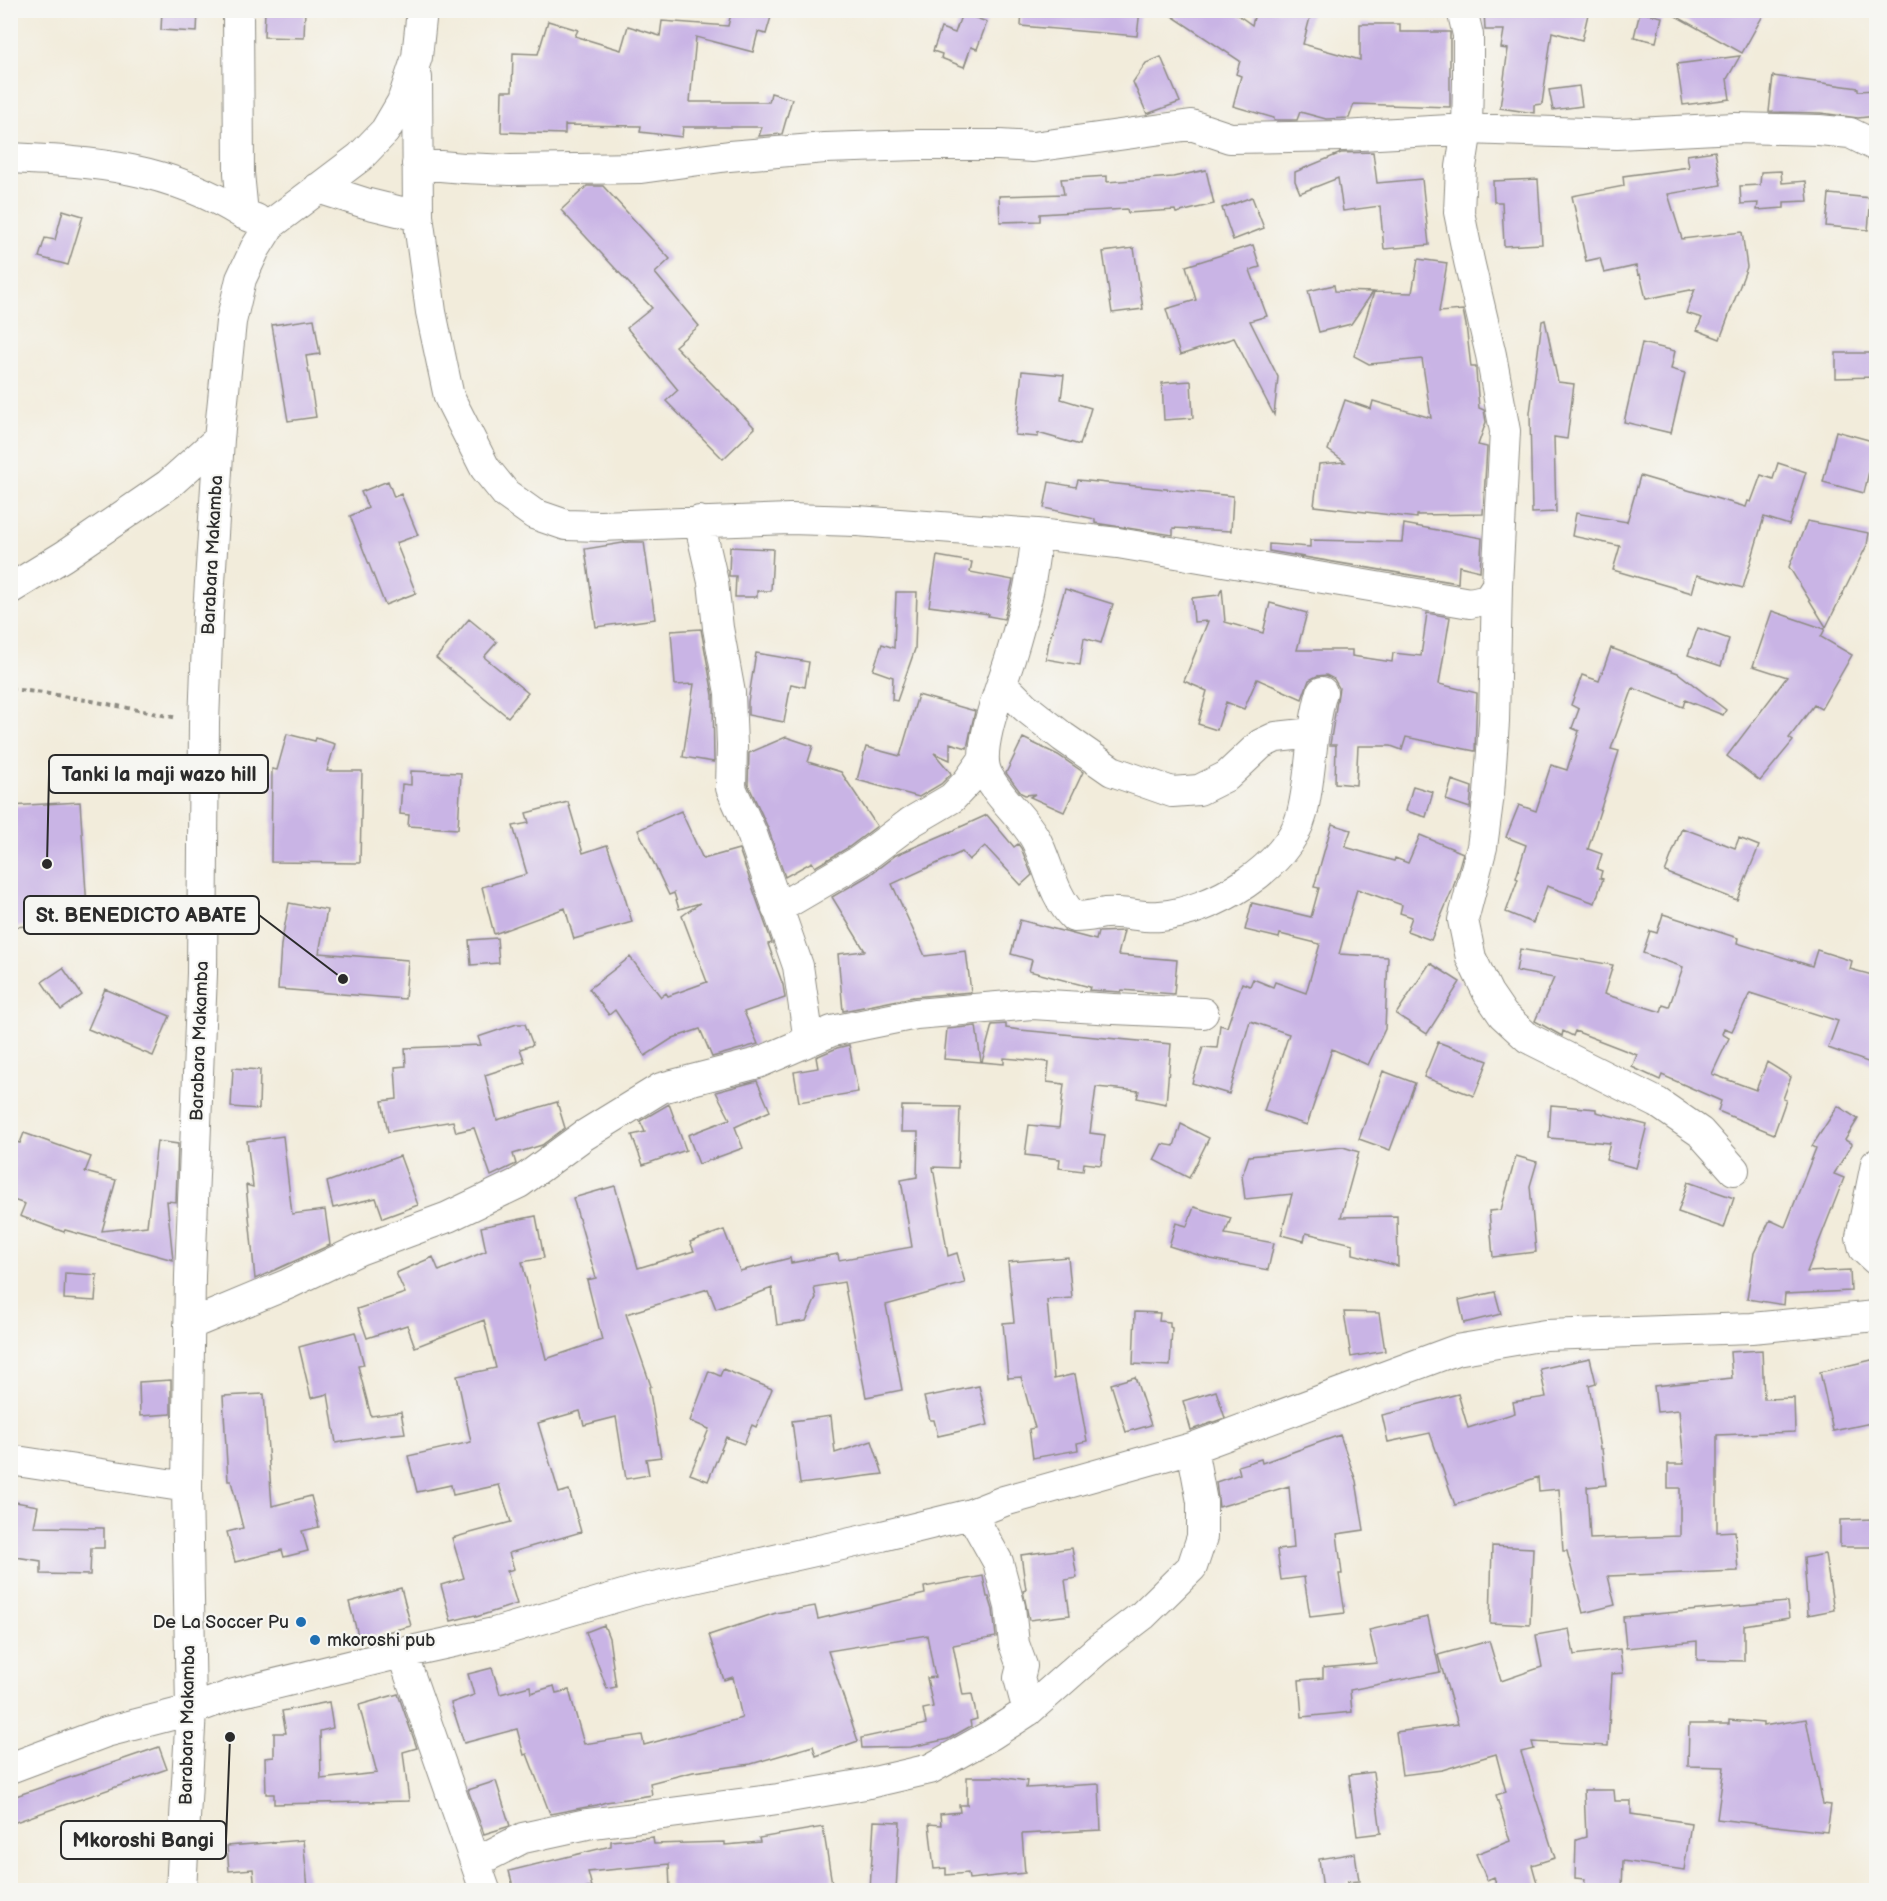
<svg xmlns="http://www.w3.org/2000/svg" width="1887" height="1901" font-family="'Balsamiq Sans',sans-serif">
	<rect width="100%" height="100%" fill="#f6f6f2"/>
	<filter id="ink" filterUnits="userSpaceOnUse"><feTurbulence type="fractalNoise" baseFrequency=".0167" numOctaves="2"/><feDisplacementMap in="SourceGraphic" scale="12" xChannelSelector="R" yChannelSelector="G"/><feConvolveMatrix kernelMatrix="1 2 1 2 8 2 1 2 1" color-interpolation-filters="sRGB"/></filter>
	<filter id="wash" filterUnits="userSpaceOnUse"><feTurbulence type="fractalNoise" baseFrequency=".008" numOctaves="4" result="noise"/><feDisplacementMap in="SourceGraphic" scale="24" xChannelSelector="R" yChannelSelector="G"/><feGaussianBlur stdDeviation="1.35" result="paint"/><feColorMatrix in="noise" values="0 0 0 0 0 0 0 0 0 0 0 0 0 0 0 0 0 1.4 0 .05"/><feComposite in="paint" operator="in"/></filter>
	<g filter="url(#wash)">
		<rect width="100%" height="100%" fill="#f2ecdb"/>
		<g id="blocks">
			<path fill="#c9b4e5" d="M162,10H198L197,32L161,30Z
				M265,10H305L304,38L264,37Z
				M732,10H773L766,34L758,32L753,52L696,37L690,102H769L771,93L792,99L782,134L759,136L762,127H683L682,137L640,132L641,126L565,125V134L501,132L502,91H512L513,53L538,54L548,21L578,30L575,36L621,50L628,26L660,36L662,21L728,26Z
				M1022,10H1140L1137,36L1021,26Z
				M1163,10H1231L1252,25L1256,10H1312L1303,44L1360,60V24H1400V32H1450V107L1354,104L1349,118L1326,119L1300,112L1297,120H1274V118L1233,106L1241,76L1236,74L1240,61Z
				M1484,10H1589L1582,40L1552,32L1542,104L1534,105V113L1500,108L1508,49L1501,48L1504,30H1485Z
				M1665,10H1766L1742,53Z
				M1640,12L1662,17L1656,42L1634,37Z
				M962,13L987,22L977,49L971,47L964,67L941,58L942,54L933,51L941,28L955,33Z
				M1740,56L1727,79L1730,99L1683,105L1677,64Z
				M1161,57L1180,102L1147,114L1133,82L1146,63Z
				M1773,76L1858,88V91L1876,90V116L1858,118L1821,113L1769,112Z
				M1579,86L1582,106L1553,110L1549,90Z
				M1715,151L1721,185L1668,194L1682,239L1742,232L1747,267L1720,339L1697,330L1702,318L1686,313L1695,289L1646,299L1640,274L1638,275L1636,266L1604,273L1600,258L1586,261L1572,196L1624,186L1623,176L1689,167L1687,155Z
				M1373,152L1377,183L1422,179L1429,245L1384,249L1380,206L1343,211L1338,178L1300,193L1295,181V172L1341,153Z
				M1206,170L1214,204L1176,213L1175,210L1128,213L1127,209L1040,214V221L1000,222L999,196L1064,194L1061,179L1107,176V182L1173,177Z
				M1781,171L1782,183L1806,181L1808,201L1784,202V208L1757,210L1758,203L1741,204L1740,186L1760,185L1761,172Z
				M1538,179L1542,244L1504,246L1502,202H1494L1493,181Z
				M587,186H603L670,259L655,273L699,326L675,346L755,428L723,459L666,401L678,390L627,328L652,308L561,210Z
				M1829,194L1871,198L1868,230L1826,226Z
				M1252,197L1264,228L1233,240L1222,208Z
				M63,210L83,216L68,265L39,257L45,238L55,240Z
				M1253,245L1260,267L1250,270L1267,316L1250,321L1278,377L1274,415L1234,338L1180,355L1166,309L1196,300L1186,266Z
				M1134,248L1143,309L1112,313L1103,252Z
				M1418,259L1447,263L1439,312L1463,310L1466,325L1471,367H1476V371L1479,408L1484,410L1486,422L1478,445L1487,447L1483,514L1417,515V518L1314,506L1319,464L1345,462L1328,450L1345,400L1371,409L1373,401L1431,418L1422,359L1369,364L1354,356L1374,292L1412,293Z
				M1334,285L1335,291L1373,292L1351,324L1319,332L1308,291Z
				M314,319L320,354L306,356L316,417L288,421L272,325Z
				M1545,320L1558,382L1574,384L1567,439L1554,437L1556,512L1532,513L1530,413L1542,321Z
				M1642,343L1675,351L1671,369L1685,373L1671,433L1624,422Z
				M1836,353H1876V377L1836,378Z
				M1022,371L1064,375L1061,399L1091,408L1080,445L1038,433V437L1015,435Z
				M1191,381L1193,418L1164,420L1162,383Z
				M1836,431L1876,442L1864,493L1823,482Z
				M1778,463L1806,472L1789,525L1764,517L1743,588L1697,575L1692,593L1613,570L1620,546L1572,536L1576,513L1627,522L1640,476L1746,507L1748,501L1751,502L1761,475L1773,479Z
				M1078,480L1233,496L1231,531L1173,528V535L1095,523V519L1044,508L1049,482L1076,487Z
				M388,481L394,497L401,494L418,535L396,543L416,593L385,605L350,516L368,508L361,492Z
				M1807,521L1869,533L1867,545L1826,627L1789,567Z
				M1404,524L1482,538L1480,571L1459,566L1458,583L1269,551V544L1310,547V540L1402,542Z
				M629,542H644L655,619L596,627L585,549Z
				M730,547L773,549L771,591H757V597H735L736,576H729V574Z
				M937,556L972,562L970,572L1013,580L1004,619L988,616L989,614L929,606Z
				M1222,588L1225,622L1263,633L1270,603L1307,613L1297,650H1352V656L1392,662L1393,653L1421,656L1427,613L1450,617L1439,684L1477,693L1475,751L1406,737L1402,750L1391,746H1358L1356,785L1335,783L1336,745H1330L1339,688L1334,679L1326,675L1317,676L1309,680L1302,699L1257,679L1244,709L1226,702L1217,730L1198,724L1207,691L1184,681L1208,621L1194,622L1192,598L1219,595Z
				M1065,589L1113,604L1101,643L1084,638L1080,665L1046,659L1049,642Z
				M896,592H917L915,649L897,701L892,700L893,677L873,670L882,644L894,648Z
				M1772,611L1825,629L1821,637L1852,655L1821,709L1814,705L1789,738L1793,741L1760,781L1727,756L1787,677L1753,666Z
				M469,619L497,642L484,657L528,693L508,717L436,658Z
				M1698,628L1729,639L1721,666L1688,655Z
				M701,629L713,695L714,762L683,757L694,684L675,685L671,631Z
				M1611,648L1678,673L1726,710L1723,715L1685,700L1683,707L1633,688L1611,749L1619,751L1588,849L1602,854L1597,869L1602,871L1600,878L1603,879L1595,903L1547,886L1533,923L1506,912L1518,879L1516,878L1526,845L1506,837L1519,805L1536,811L1551,765L1567,770L1579,731L1572,728L1579,709L1571,705L1582,675L1599,681Z
				M756,653L809,662L805,687L791,684L784,722L748,715V702Z
				M918,695L975,711L967,748L950,743V760L934,753L950,772L951,774L941,784L919,797L857,780L866,747L900,756Z
				M287,734L315,741L316,738L335,744L327,771H362L360,863L271,862L272,769L277,770Z
				M786,737L813,746L808,762L841,772L877,826L849,847L815,867L812,862L785,877L768,828L748,784L749,753Z
				M1023,738L1058,755L1083,772L1064,812L1030,797L1035,794L1025,795L1021,793L1006,773Z
				M411,771L461,773L458,829L408,826L409,815L400,814L402,784L411,785Z
				M1452,780L1472,787L1470,808L1446,800Z
				M1413,786L1433,792L1426,817L1406,811Z
				M80,802L88,923L10,927V806Z
				M568,802L583,853L607,845L622,887L632,922L574,939L565,908L494,934L482,887L527,874L513,826L529,823L526,813Z
				M681,811L703,859L739,849L772,943L768,944L783,985L785,998L744,1012L758,1044L712,1057L700,1029L673,1038L645,1056L615,1010L609,1015L589,989L630,957L661,997L666,993L668,996L707,982L682,916L700,903L679,909L674,893L669,895L638,830Z
				M987,815L1014,847L1018,844L1021,848L1032,875L1021,885L985,846L969,860L962,852L892,884L925,956L966,951L971,992L913,997L843,1011L838,954L865,951L832,897L868,876L896,855L952,831V832L956,829Z
				M1332,824L1351,830L1345,847L1394,861L1395,858L1408,863L1420,835L1463,853L1453,888L1431,940L1407,931L1412,917L1400,913L1402,905L1357,889L1339,954L1388,957L1385,1029L1368,1065L1332,1049L1307,1125L1264,1111L1289,1034L1250,1021L1229,1094L1192,1083L1203,1047L1217,1048L1220,1025L1227,1027L1242,983L1250,986L1253,979L1273,987L1275,982L1306,993L1320,944L1280,934L1279,938L1245,930L1252,903L1311,917L1319,888L1314,887Z
				M1682,828L1735,848L1739,838L1759,846L1737,900L1665,872Z
				M289,903L327,910L319,953L408,960L405,999L278,989L281,945Z
				M1663,914L1738,938L1737,943L1812,966L1817,950L1852,961L1850,969L1876,976V1065L1828,1048L1838,1021L1750,993L1732,1031L1724,1028L1722,1034L1729,1038L1712,1074L1756,1090L1767,1062L1791,1077L1783,1099L1786,1100L1774,1134L1718,1111L1721,1101L1662,1075L1660,1080L1632,1067L1637,1055L1575,1031L1573,1036L1563,1031L1562,1036L1535,1021L1554,978L1516,971L1520,949L1613,965L1604,994L1661,1012L1663,1005L1669,1007L1683,967L1643,953L1650,931L1657,933Z
				M1020,920L1096,940L1098,932L1124,931L1118,955L1177,960L1174,994L1122,990L1121,992L1089,990L1090,987L1029,971L1032,960L1011,954Z
				M497,938L499,963L471,965L469,940Z
				M1430,963L1460,982L1427,1034L1396,1014Z
				M63,968L82,995L61,1010L42,982Z
				M105,989L170,1016L153,1056L88,1029Z
				M517,1024H525L533,1045L520,1049L525,1062L485,1075L497,1120L557,1102L565,1128L542,1145L513,1154L516,1164L491,1176L474,1128L456,1132L453,1121L388,1132L382,1101L397,1099L395,1067L406,1066L405,1048L481,1045L478,1037Z
				M1006,1024V1028L1020,1030L1171,1044L1166,1104L1137,1098L1139,1091L1096,1087L1090,1133L1105,1135L1101,1165L1084,1163L1083,1171L1059,1168L1060,1159L1025,1155L1029,1125L1059,1128L1064,1084L1047,1082L1049,1062L1004,1058V1064L982,1062L992,1025Z
				M976,1026L981,1062L944,1059L947,1029Z
				M1438,1042L1488,1061L1474,1096L1424,1077Z
				M849,1045L858,1092L799,1102L794,1072L818,1068L816,1057L837,1048Z
				M233,1068L260,1070L259,1109L231,1107Z
				M1383,1071L1415,1083L1390,1150L1359,1139Z
				M757,1081L770,1111L735,1127L743,1148L699,1164L688,1135L730,1119L716,1092Z
				M669,1104L686,1150L643,1165L632,1135L645,1132L640,1121Z
				M1551,1105L1596,1109V1112L1647,1125L1636,1168L1606,1160L1610,1143L1549,1138Z
				M902,1106L960,1107L958,1168L933,1167L948,1256L957,1253L965,1283L886,1305L902,1390L866,1397L844,1282L814,1287L816,1298L806,1321L777,1325L772,1288L716,1309L708,1289L626,1314L651,1386L649,1387L661,1457L646,1459L649,1475L626,1479L616,1417L584,1425L580,1411L538,1423L559,1493L569,1490L581,1532L509,1553L514,1569L507,1571L517,1604L476,1617L475,1615L451,1621L441,1585L464,1578L452,1538L511,1522L499,1485L453,1495L451,1485L417,1492L408,1456L471,1442L457,1376L496,1368L484,1320L415,1347L407,1325L367,1338L357,1309L405,1293L396,1273L433,1257L439,1271L486,1251L481,1227L536,1216L544,1258L522,1262L546,1359L602,1340L587,1280L596,1278L573,1198L615,1186L638,1268L694,1251L690,1242L724,1230L740,1271L790,1258L791,1263L838,1254L839,1260L912,1247L901,1180L917,1177L918,1132H901Z
				M1838,1106L1858,1119L1845,1140L1852,1144L1834,1174L1844,1178L1807,1272L1850,1270L1851,1291L1785,1294L1784,1305L1747,1299L1754,1253L1770,1220L1785,1227L1816,1148L1812,1146Z
				M1181,1124L1209,1138L1189,1178L1154,1160L1162,1144L1174,1146Z
				M24,1133L91,1157L85,1172L116,1180L102,1231L147,1226L157,1141L178,1144L176,1202L167,1201L173,1260L65,1230L64,1232L20,1216L25,1204L10,1199V1140L20,1143Z
				M283,1136L292,1214L325,1210L330,1245L255,1279L246,1185L253,1187L247,1141Z
				M1343,1147L1359,1152L1341,1217L1397,1216L1398,1266L1353,1254V1244L1306,1233L1304,1241L1281,1235L1292,1194L1245,1199L1242,1176L1249,1156Z
				M400,1156L418,1205L383,1218L376,1198L333,1208L327,1182Z
				M1516,1156L1537,1162L1530,1186L1536,1252L1493,1257L1489,1211L1501,1210Z
				M1688,1182L1734,1198L1724,1228L1678,1212Z
				M1194,1207L1231,1218L1225,1234L1274,1243L1268,1270L1211,1259L1169,1246L1176,1223L1187,1226Z
				M1068,1257L1072,1298L1047,1300L1054,1379L1075,1374L1087,1441L1077,1443L1078,1450L1033,1458L1029,1429L1035,1428L1021,1377L1008,1378L1003,1323L1014,1322L1008,1262Z
				M65,1273L97,1275L95,1301L64,1299Z
				M1495,1292L1501,1314L1464,1323L1459,1300Z
				M1135,1312L1160,1313L1159,1321L1170,1322V1327L1172,1328L1170,1366L1133,1364Z
				M1344,1312L1379,1313L1385,1351L1351,1357Z
				M355,1332L364,1365L358,1366L371,1416L401,1412L405,1433L384,1435L336,1443L328,1394L311,1398L299,1347Z
				M1762,1350L1764,1399L1794,1398L1795,1432L1717,1435V1532L1735,1531L1738,1571L1608,1576L1615,1605L1583,1613L1567,1551H1563L1559,1489L1539,1491L1538,1477L1455,1505L1430,1433L1388,1442L1382,1415L1404,1410V1408L1458,1394L1468,1428L1515,1413L1513,1402L1546,1397L1540,1369L1590,1358L1596,1383L1589,1385L1600,1449H1602L1606,1485L1587,1487L1590,1539L1680,1536V1488H1668V1464H1684L1679,1410L1657,1412L1654,1386L1732,1378L1730,1352Z
				M1876,1359V1422L1833,1431L1820,1372Z
				M723,1369L772,1389L756,1427L752,1425L744,1444L726,1437L708,1481L690,1474L709,1429L690,1421L709,1371L720,1376Z
				M1135,1377L1151,1425L1126,1432L1111,1384Z
				M171,1380V1414L140,1416L139,1382Z
				M979,1386L988,1425L938,1436L934,1420H930L924,1397Z
				M1216,1391L1225,1418L1191,1430L1183,1401Z
				M264,1394L272,1506L311,1496L319,1527L302,1531L308,1551L284,1557L282,1550L235,1562L227,1532L243,1528L231,1481H228L223,1396Z
				M831,1416L835,1453L872,1441L883,1474L800,1484L792,1421Z
				M1340,1435L1356,1481L1364,1530L1337,1534L1342,1574H1339L1345,1613L1310,1617L1304,1577L1281,1580L1277,1550L1294,1548L1289,1486L1219,1507L1216,1482L1240,1474L1238,1466L1261,1459L1262,1463Z
				M10,1501L38,1506L34,1527L104,1528V1548H91L90,1575L41,1574V1561L10,1556Z
				M1876,1519V1547H1840V1520Z
				M1492,1546L1533,1548L1530,1625L1490,1623Z
				M1072,1548L1077,1578L1065,1580L1070,1615L1029,1620L1023,1591L1026,1590L1021,1555Z
				M1825,1554L1834,1610L1808,1615L1804,1558Z
				M983,1576L987,1597H989L993,1610L996,1637L953,1645L963,1695L972,1694L977,1719L970,1721L971,1726L948,1739L911,1747L862,1748L861,1738L926,1724L923,1709L933,1707L927,1678L935,1677L927,1635L828,1651L858,1741L816,1756L813,1746L751,1764L693,1772L650,1783L652,1795L606,1802L597,1805L550,1814L527,1754L524,1755L517,1729L464,1743L451,1703L474,1695L468,1674L492,1668L500,1694L530,1686L531,1693L554,1686L556,1693L569,1690L584,1744L642,1735L644,1745L742,1718L733,1677L724,1680L709,1635L776,1613L815,1606L818,1619L925,1594L924,1587Z
				M401,1588L411,1626L359,1639L349,1602Z
				M1787,1602L1789,1618L1744,1625V1661L1697,1660V1641L1626,1648L1623,1617Z
				M1428,1617L1440,1672L1350,1690L1352,1712L1302,1717L1299,1680L1323,1678V1668L1377,1663L1369,1630Z
				M604,1625L609,1638L616,1687L607,1689L586,1632Z
				M1569,1629L1574,1655L1620,1649L1623,1673L1612,1674L1608,1746L1532,1742L1534,1749L1521,1752L1555,1858L1532,1865L1539,1890H1498L1494,1877L1487,1880L1476,1854L1510,1841L1496,1795L1506,1792L1496,1754L1442,1770L1402,1775L1396,1732L1458,1724L1438,1655L1489,1641L1501,1681L1542,1667L1536,1635Z
				M398,1694L417,1748L403,1752L409,1801L274,1804V1794H266L265,1758L274,1757V1733H286L282,1711L329,1702L333,1728L320,1731L321,1779L377,1773L359,1705Z
				M1806,1719L1823,1804L1831,1805L1827,1832L1717,1819L1724,1767L1688,1766L1689,1724H1729V1720L1763,1723V1726Z
				M159,1747L167,1769L10,1824V1798Z
				M1373,1772L1381,1833L1357,1836L1349,1775Z
				M967,1777H999L1027,1781L1026,1788L1099,1784L1101,1830L1022,1834L1025,1873L969,1879L968,1873L946,1875V1868L934,1869L929,1824L941,1825L940,1814L960,1812L959,1805H967Z
				M496,1781L510,1826L484,1834L468,1790Z
				M1584,1790H1614L1615,1801H1631V1814L1691,1823L1684,1870L1623,1861L1622,1890H1584L1585,1879L1575,1878L1576,1840L1586,1837Z
				M874,1821L900,1822L896,1890H870Z
				M823,1827L833,1890H784V1886L768,1889V1887L722,1890H670L669,1864L588,1872L592,1887L580,1890H514L509,1871L611,1846V1841L653,1837L654,1844L725,1842V1845L760,1842L759,1838Z
				M303,1840L308,1888L298,1890H255L253,1869L229,1871L227,1846Z
				M1355,1853L1359,1881L1347,1882L1348,1890H1323L1319,1859Z"/>
		</g>
	</g>
	<g filter="url(#ink)">
		<use href="#blocks" fill-opacity="0" stroke="#8e8c83" stroke-width="1.5"/>
		<g fill="none" stroke-linecap="round" stroke-linejoin="round">
			<defs>
				<path id="minor" d="M238,10L239,173L243,214L256,219
					M1462,10L1468,35V80L1467,129L1461,167L1459,212L1469,261L1491,355L1505,431L1497,585L1494,722L1489,794L1482,847L1463,920L1471,958L1488,993L1503,1015L1528,1038L1658,1103L1700,1132L1734,1170
					M417,78L418,216L431,312L449,397L485,468L506,494L534,514L566,525L600,526L790,519L857,521L1037,534L1118,543L1470,603L1488,599L1497,585
					M10,158C98,162 167,167 243,214
					M417,164L464,168L510,170L641,168L729,156L825,148L918,145H999L1033,147L1191,125L1230,138L1343,136L1467,129L1617,134L1735,128L1819,130L1850,133L1876,146
					M318,188L365,203L418,216
					M699,521L713,582L718,628L730,693L732,746L731,788L752,834L798,966L809,1041
					M1037,534C1034,555 1032,576 1027,597C1022,618 1016,639 1010,659C1002,685 975,749 987,774C999,799 1023,816 1036,840C1049,866 1053,896 1074,917C1087,917 1093,915 1105,913C1124,911 1142,918 1160,916C1212,912 1288,867 1302,814C1312,774 1310,732 1322,692
					M10,589L64,556L169,484L219,439
					M1002,684L1025,707L1063,737L1112,771L1172,792L1199,790L1227,776L1261,744L1276,737L1313,733
					M777,909L859,861L911,822L952,798L968,781L983,760
					M1876,1164L1861,1237L1864,1249L1876,1260
					M189,1325L288,1284L359,1250L448,1217L519,1183L583,1136L661,1088L758,1063L832,1031L916,1014L1032,1004L1114,1009L1203,1013
					M10,1460L187,1487
					M971,1514L998,1562L1010,1607L1014,1644L1022,1666L1019,1678L1028,1711
					M402,1653L485,1890
					M10,1768L106,1732L191,1710L234,1694L402,1653L494,1633L640,1590L882,1536L971,1514L1004,1501L1192,1448L1456,1350L1545,1335L1752,1328L1876,1316
					M476,1862L523,1838L587,1824L778,1799L865,1784L930,1769L991,1735L1028,1711L1097,1650L1143,1615L1192,1567L1202,1537V1502L1192,1448
					M181,1890L191,1710L187,1487L190,1276L202,973L204,723L208,614L219,439L231,322L241,279L255,249L270,225L360,157L385,131L402,102L417,57L422,10"/>
			</defs>
			<use href="#minor" stroke="#8e8c83" stroke-width="32"/>
			<path stroke="#8e8c83" stroke-width="4" stroke-dasharray="4.5 4.5" stroke-linecap="butt" d="M10,689C68,695 122,707 178,718"/>
			<use href="#minor" stroke="#fff" stroke-width="30"/>
		</g>
	</g>
	<g fill="#1f6fb2" stroke="#f6f6f2" stroke-width="2">
		<circle cx="301" cy="1622" r="6"/>
		<circle cx="315" cy="1640" r="6"/>
	</g>
	<g text-anchor="middle" stroke-width="4.5" stroke-linejoin="round" paint-order="stroke">
		<g font-size="18" fill="#2b2b2b" stroke="#f6f6f2">
			<text transform="translate(212 555) rotate(-87)" y="6">Barabara Makamba</text>
			<text transform="translate(199 1041) rotate(-88)" y="6">Barabara Makamba</text>
			<text transform="translate(187 1725) rotate(-89)" y="6">Barabara Makamba</text>
		</g>
		<g font-size="18" fill="#2b2b2b" stroke="#f6f6f2" text-anchor="end">
			<text x="289" y="1628">De La Soccer Pu</text>
			<text x="327" y="1646" text-anchor="start">mkoroshi pub</text>
		</g>
	</g>
	<path fill="none" stroke="#2b2b2b" stroke-width="2" d="M47 864L49 774M343 979L259 915M230 1737L226 1840"/>
	<g fill="#2b2b2b" stroke="#f6f6f2" stroke-width="2">
		<circle cx="47" cy="864" r="6"/>
		<circle cx="343" cy="979" r="6"/>
		<circle cx="230" cy="1737" r="6"/>
	</g>
	<g fill="#f6f6f2" stroke="#2b2b2b" stroke-width="2">
		<rect x="49" y="755" width="219" height="38" rx="6"/>
		<rect x="24" y="896" width="235" height="38" rx="6"/>
		<rect x="61" y="1821" width="165" height="38" rx="6"/>
	</g>
	<g font-size="20" text-anchor="middle" font-weight="bold" fill="#2b2b2b">
		<text x="159" y="781">Tanki la maji wazo hill</text>
		<text x="141" y="922">St. BENEDICTO ABATE</text>
		<text x="143" y="1847">Mkoroshi Bangi</text>
	</g>
	<rect width="1887" height="1901" fill="none" stroke="#f6f6f2" stroke-width="36"/>
</svg>
